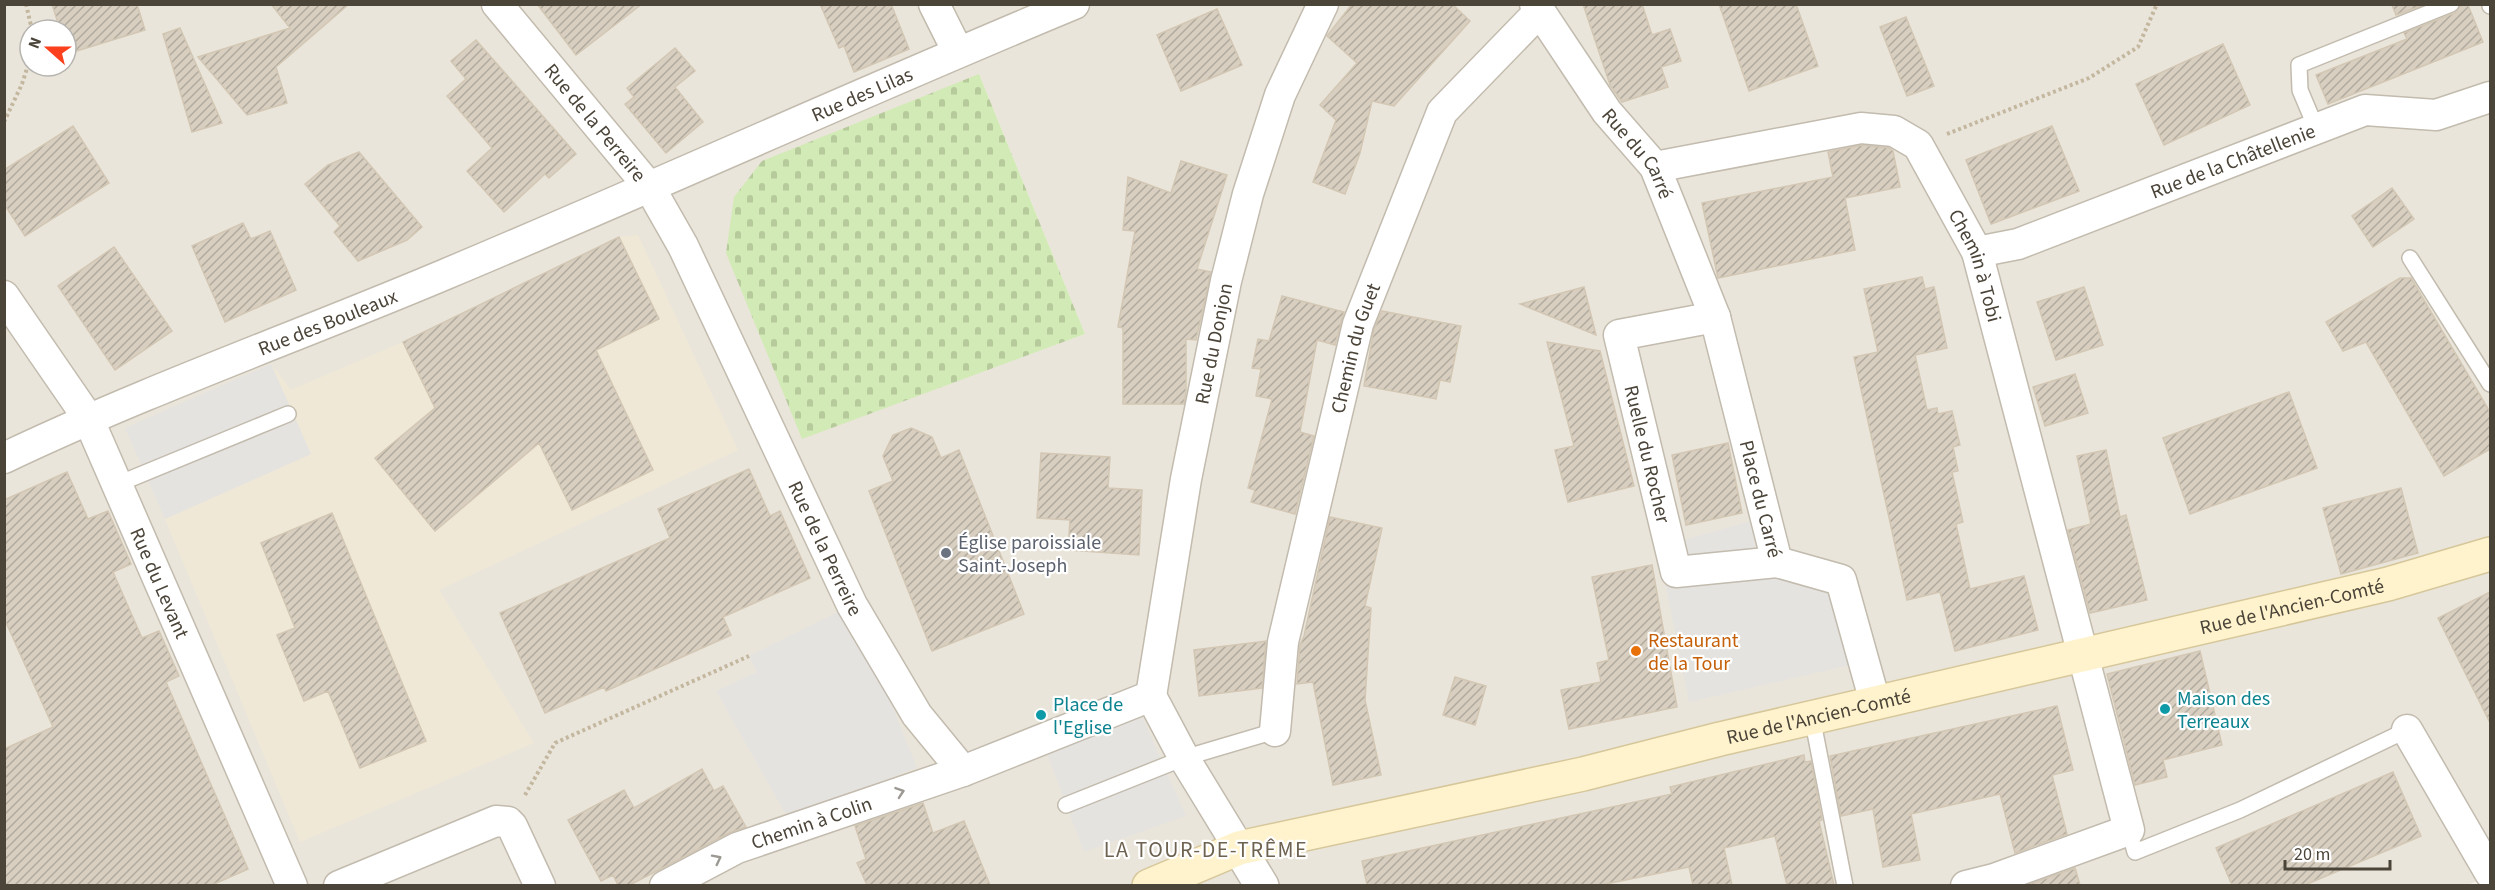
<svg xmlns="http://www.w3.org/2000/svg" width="2495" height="890" font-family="'Source Sans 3',sans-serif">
	<defs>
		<pattern id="cemetery-stones" width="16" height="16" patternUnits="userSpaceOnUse" patternTransform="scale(1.5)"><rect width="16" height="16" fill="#d2eab5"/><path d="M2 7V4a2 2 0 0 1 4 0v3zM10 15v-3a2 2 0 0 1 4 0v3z" fill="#b6ca9c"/></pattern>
		<pattern id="building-hatch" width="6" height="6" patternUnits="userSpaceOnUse" patternTransform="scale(1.5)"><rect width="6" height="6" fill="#d8cfc1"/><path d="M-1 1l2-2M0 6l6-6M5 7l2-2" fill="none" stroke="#b1aa9e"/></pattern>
	</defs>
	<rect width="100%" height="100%" fill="#f6f3ec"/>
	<path fill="#eae5da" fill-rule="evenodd" d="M5,5H2490V876L2467,885L5,886ZM30,30H66V66H30ZM979,74L1085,334L802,438Z"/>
	<path fill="#efe8d6" d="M638,235L738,450L439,590L534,743L300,842L165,519L311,454L271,364L291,390L403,342L435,408L375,458L435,531L539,443L572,510L653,470L596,350L659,319L619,237Z"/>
	<path fill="url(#cemetery-stones)" d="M979,74L1085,334L802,439L726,253L734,197L762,161Z"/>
	<path fill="#e5e3e0" d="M271,364L311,454L165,519L125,428Z
		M1766,517L1777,562L1841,580L1864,662L1689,702L1663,573L1669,544Z
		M852,605L917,768L824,802L789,820L716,691L757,672L749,656Z
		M1141,714L1186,816L1084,852L1047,754Z"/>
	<path fill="url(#building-hatch)" stroke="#d3c7b4" stroke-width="1.5" d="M52,4H137L145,30L67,54L66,30H60Z
		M271,4H349L276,67L287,103L247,115L198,57L290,28Z
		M537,4H642L576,55Z
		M820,4H891L909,49L854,72L844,46L839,48Z
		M1352,4H1452L1470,21L1394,106L1372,101L1360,153L1345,194L1313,182L1336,120L1320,105L1357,63L1327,36Z
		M1583,4H1642L1652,35L1670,29L1681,61L1661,67L1668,87L1622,102L1610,85Z
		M1719,4H1796L1818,66L1749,91Z
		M2392,5H2423L2396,15Z
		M2461,5H2468L2483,42L2328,104L2316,75L2407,39L2404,33L2455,13Z
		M1217,9L1242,65L1181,91L1157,35Z
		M1906,17L1934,86L1907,96L1880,27Z
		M180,28L222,123L192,132L163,34Z
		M476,40L576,154L549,178L545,174L504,212L467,171L492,148L447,96L466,79L451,61Z
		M2223,44L2250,105L2164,145L2136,84Z
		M675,48L695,71L675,87L703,122L666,153L625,104L634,97L627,88Z
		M73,126L109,183L25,236L4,204V170Z
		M2052,126L2079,191L1991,224L1966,160Z
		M1862,145L1889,148L1893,151L1900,187L1845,198L1855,250L1718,278L1702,203L1833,177L1828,152Z
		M359,152L422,227L407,240L358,261L334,232L340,226L305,184L328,165Z
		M1181,161L1227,175L1197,269L1211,272L1196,340L1186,339V391L1184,404H1123V328L1118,327L1135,231L1123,230L1128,177L1171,193Z
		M2392,188L2414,219L2373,247L2352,216Z
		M243,223L251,239L270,231L296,290L225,322L192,246Z
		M619,237L659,319L596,350L653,470L572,510L539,443L435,531L375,458L435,408L403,342Z
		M114,247L172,331L115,370L58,286Z
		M1922,277L1925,289L1934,287L1947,348L1915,355L1927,410L1937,408L1938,414L1952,411L1960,445L1953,447L1958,471L1952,472L1963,522L1956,524L1970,589L2024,576L2038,630L1955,651L1940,592L1907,600L1854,357L1878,352L1864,289Z
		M2400,278H2411L2490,412V449L2444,476L2366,342L2343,351L2326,322Z
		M1584,287L1596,335L1520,304Z
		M2084,287L2103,345L2056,360L2037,302Z
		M1282,296L1344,312L1335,345L1317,340L1300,432L1314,436L1295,514L1251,502L1255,490L1248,488L1272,399L1256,396L1261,369L1252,368L1258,339L1269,341Z
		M1382,311L1461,326L1450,382L1440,380L1436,399L1364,386L1374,329Z
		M1547,342L1600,351L1634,486L1568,502L1555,450L1574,446Z
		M2075,374L2088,413L2045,426L2033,387Z
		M2289,392L2317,468L2190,514L2163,438Z
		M911,428L932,437L941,458L959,450L1024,614L932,651L869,491L893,481L883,456L893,435Z
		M1728,443L1742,513L1686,525L1672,455Z
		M2106,450L2120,517L2126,515L2147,600L2090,613L2068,530L2091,524L2077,456Z
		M1041,453L1110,457L1108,488L1142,490L1139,555L1068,550L1070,520L1037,518Z
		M749,469L770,516L780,511L810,578L723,617L731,635L606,691L604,687L545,713L500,613L670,538L658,509Z
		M67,472L88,519L108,511L131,564L113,572L142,638L159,631L179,676L166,682L248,869L212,885H4V749L53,727L4,618V500Z
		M2401,488L2418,553L2341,574L2323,508Z
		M332,513L426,741L360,768L328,691L304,701L277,635L295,628L261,543Z
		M1330,517L1382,528L1365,606L1371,608L1365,700L1381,775L1333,785L1313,682L1297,684L1300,645L1304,636Z
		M1652,565L1677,707L1569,729L1561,690L1601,682L1597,663L1609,660L1592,577Z
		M2490,592V723L2438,618Z
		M1266,641L1262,688L1199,696L1194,650Z
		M2200,651L2222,745L2163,760L2167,777L2135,785L2107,674Z
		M1455,677L1486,686L1475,725L1443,715Z
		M2057,706L2073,770L2052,775L2067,834L2015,853L2000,794L1911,814L1920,860L1883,867L1873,809L1841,816L1830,756Z
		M1804,755L1805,762L1811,761L1822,820L1819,821L1834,885H1787L1775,836L1724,848L1732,885H1693L1689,867L1601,885H1367L1362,861L1672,794L1670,787Z
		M702,769L714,791L723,786L746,827L729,833L630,885H618L613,875L601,881L568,820L624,790L634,808Z
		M2393,772L2421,836L2305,885H2232L2216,848Z
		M923,803L933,833L964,821L990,885H867L857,863L866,859L855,826Z
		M2075,868L2080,885H2027Z"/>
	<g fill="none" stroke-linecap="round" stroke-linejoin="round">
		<defs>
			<path id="service" d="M2490,4V6
				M2316,128L2300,90L2299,65L2451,4
				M2410,258L2490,384
				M118,484L288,414
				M1812,717L1845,886
				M1066,805L1184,758L1275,731
				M2129,830L2135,852L2240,810L2407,730"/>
			<g id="minor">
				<path id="s1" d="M497,4L650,188L683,246L852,605L917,715L963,771L1151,696L1184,758L1239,848"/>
				<path d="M934,4L958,52"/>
				<path id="s2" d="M1535,4L1607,112L1655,167L1715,317L1777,562L1841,580L1875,702"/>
				<path id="s3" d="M1655,167L1861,128L1894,131L1918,145L1977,252L2129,830L1994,879L1966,886"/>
				<path id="s4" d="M1977,252L2018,244L2365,110L2436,115L2490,97"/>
				<path id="s5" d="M4,296L88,418L292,886"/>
				<path id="s6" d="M1715,317L1619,335L1676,572L1777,562"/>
				<path id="s7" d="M4,458C149,389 299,336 446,274C656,186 864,91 1074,4"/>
				<path id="s8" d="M1151,696L1186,479L1226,281L1248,194L1280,95L1323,4"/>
				<path d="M2407,730L2490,873"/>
				<path id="s9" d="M1275,731L1283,642L1358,324L1442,112L1539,12"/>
				<path d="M339,886L496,821L508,822L512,826L540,886"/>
				<path id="s10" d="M665,886L737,848L963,771"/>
			</g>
			<path id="tertiary" d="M1239,848L1262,886"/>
			<g id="secondary">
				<path id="s11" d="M1149,886L1239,848L1583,774L1720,739L2388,584L2490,554"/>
			</g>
		</defs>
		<use href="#service" stroke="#c2bbae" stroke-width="18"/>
		<use href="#minor" stroke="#c2bbae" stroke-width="33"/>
		<use href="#tertiary" stroke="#c2bbae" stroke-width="36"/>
		<use href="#secondary" stroke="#d6c79b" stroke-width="36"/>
		<path stroke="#c4b79f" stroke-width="4" stroke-dasharray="3 3" stroke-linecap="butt" d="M26,4L32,30
			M4,122L22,84L30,59
			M1947,134L2089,78L2138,47L2157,4
			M525,795L555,743L749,656"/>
		<use href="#service" stroke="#fff" stroke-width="15"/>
		<use href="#minor" stroke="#fff" stroke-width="30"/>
		<use href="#tertiary" stroke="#fff" stroke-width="33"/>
		<use href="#secondary" stroke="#fff3cd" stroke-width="33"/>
	</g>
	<defs><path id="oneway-chevron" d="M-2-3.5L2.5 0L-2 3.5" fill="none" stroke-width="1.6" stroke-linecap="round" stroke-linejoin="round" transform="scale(1.5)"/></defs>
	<g stroke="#9c9892">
		<use href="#oneway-chevron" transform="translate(900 792) rotate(-19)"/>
		<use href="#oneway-chevron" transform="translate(717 859) rotate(-27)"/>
	</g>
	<circle fill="#6b7280" stroke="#fff" stroke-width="2" cx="946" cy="553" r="6"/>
	<circle fill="#e8710a" stroke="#fff" stroke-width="2" cx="1636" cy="651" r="6"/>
	<g fill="#0f9aa8" stroke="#fff" stroke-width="2">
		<circle cx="2165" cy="709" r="6"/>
		<circle cx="1041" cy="715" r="6"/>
	</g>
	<g text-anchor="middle" stroke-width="4.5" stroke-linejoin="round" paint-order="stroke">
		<g font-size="20" fill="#4b4439" stroke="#fff">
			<text dy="7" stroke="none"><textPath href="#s7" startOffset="932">Rue des Lilas</textPath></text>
			<text dy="7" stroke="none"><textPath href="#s1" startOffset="154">Rue de la Perreire</textPath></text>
			<text dy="7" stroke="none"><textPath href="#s2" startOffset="182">Rue du Carré</textPath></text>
			<text dy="7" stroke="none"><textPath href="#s4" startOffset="272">Rue de la Châtellenie</textPath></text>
			<text dy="7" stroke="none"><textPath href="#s3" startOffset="405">Chemin à Tobi</textPath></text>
			<text dy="7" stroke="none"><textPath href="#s7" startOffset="351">Rue des Bouleaux</textPath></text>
			<text dy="7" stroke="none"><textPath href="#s8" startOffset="358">Rue du Donjon</textPath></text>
			<text dy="7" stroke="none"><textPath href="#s9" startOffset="392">Chemin du Guet</textPath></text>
			<text dy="7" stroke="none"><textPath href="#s6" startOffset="220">Ruelle du Rocher</textPath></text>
			<text dy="7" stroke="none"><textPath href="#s2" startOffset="552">Place du Carré</textPath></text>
			<text dy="7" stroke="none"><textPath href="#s1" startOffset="640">Rue de la Perreire</textPath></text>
			<text dy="7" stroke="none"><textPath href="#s5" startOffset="328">Rue du Levant</textPath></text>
			<text dy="7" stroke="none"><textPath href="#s11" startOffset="1178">Rue de l'Ancien-Comté</textPath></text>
			<text dy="7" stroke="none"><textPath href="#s11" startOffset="692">Rue de l'Ancien-Comté</textPath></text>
			<text dy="7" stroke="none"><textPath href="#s10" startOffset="160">Chemin à Colin</textPath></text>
		</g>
		<g font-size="20" fill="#5b616d" stroke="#fff" text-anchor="start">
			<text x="958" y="549">Église paroissiale<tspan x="958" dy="23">Saint-Joseph</tspan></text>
		</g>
		<g font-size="20" fill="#c56008" stroke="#fff" text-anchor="start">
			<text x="1648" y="647">Restaurant<tspan x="1648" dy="23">de la Tour</tspan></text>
		</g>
		<g font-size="20" fill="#0d838f" stroke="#fff" text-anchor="start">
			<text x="2177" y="705">Maison des<tspan x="2177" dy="23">Terreaux</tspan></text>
			<text x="1053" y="711">Place de<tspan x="1053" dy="23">l'Eglise</tspan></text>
		</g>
		<g font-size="22" letter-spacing="1.5" fill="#6e6250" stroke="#fff">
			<text x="1206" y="857">LA TOUR-DE-TRÊME</text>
		</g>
	</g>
	<rect width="2495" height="890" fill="none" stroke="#4b4439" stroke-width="12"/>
	<g transform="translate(48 48) rotate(291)"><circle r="28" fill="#ffffff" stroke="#b7b4b0" stroke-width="1.5"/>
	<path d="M0-4.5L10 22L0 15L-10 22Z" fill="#fc3f1d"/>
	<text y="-9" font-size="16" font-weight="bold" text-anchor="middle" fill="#4b4439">N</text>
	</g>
	<path d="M2285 860v9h105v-9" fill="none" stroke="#4b4439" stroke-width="3"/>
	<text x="2294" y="860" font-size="18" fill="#4b4439" stroke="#ffffff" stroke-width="4.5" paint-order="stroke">20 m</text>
</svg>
